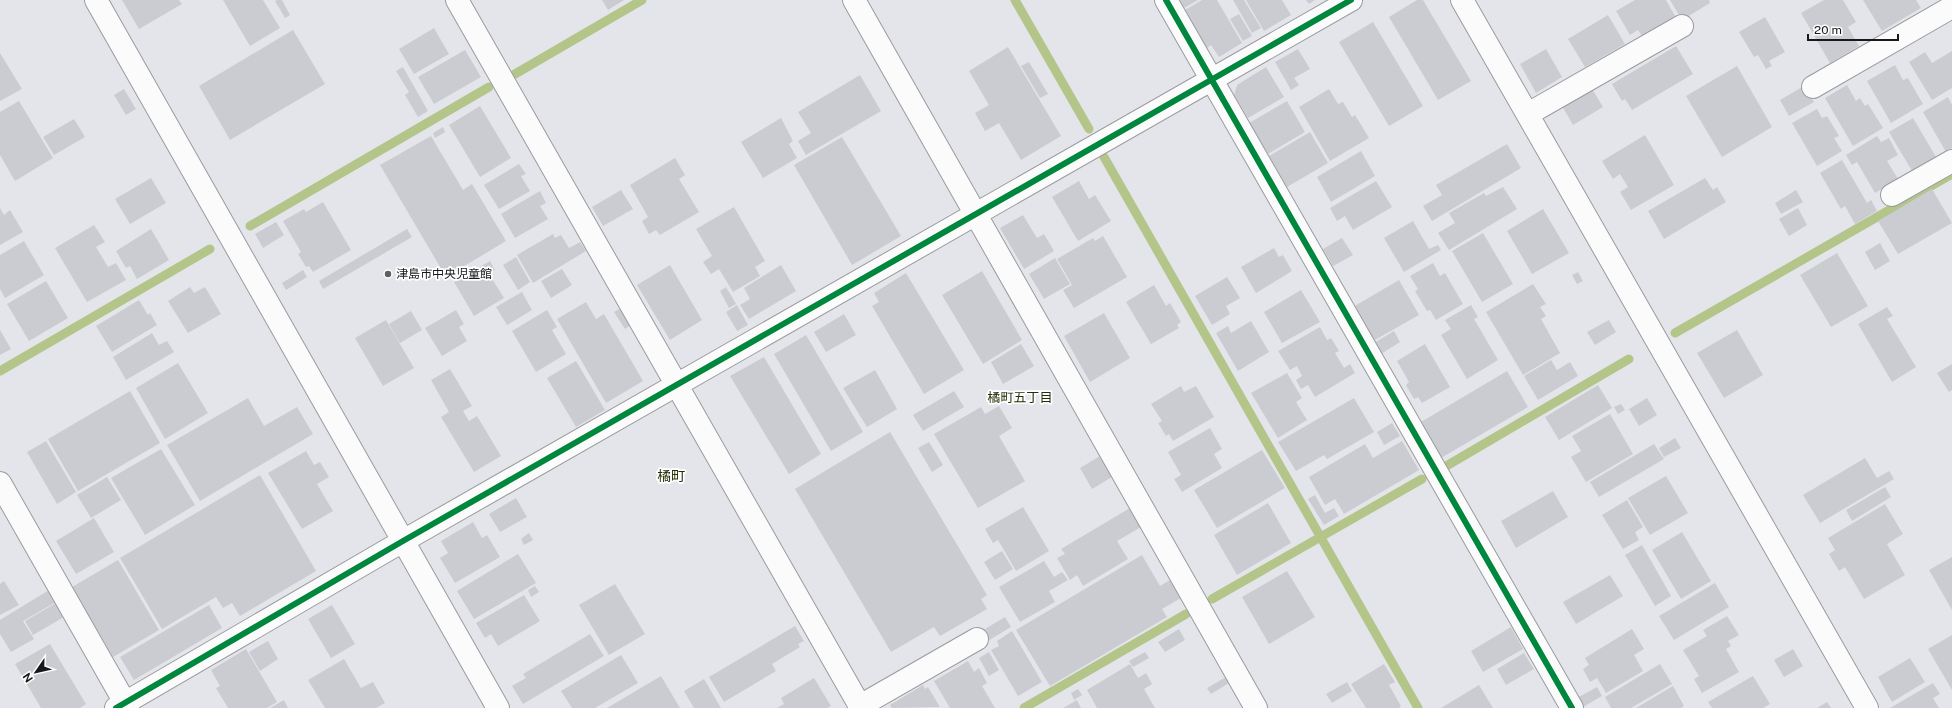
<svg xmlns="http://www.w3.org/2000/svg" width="1952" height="708" font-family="'Public Sans','Noto Sans JP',sans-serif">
	<rect width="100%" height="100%" fill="#e4e5eb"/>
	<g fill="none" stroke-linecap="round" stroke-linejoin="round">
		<path stroke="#b4c58a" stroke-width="9" d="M1015,0L1089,129
			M515,74L642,0
			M1104,157L1418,708
			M250,226L489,87
			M1675,333L1952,174
			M0,371L210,249
			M1448,465L1629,359
			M1212,599L1422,479
			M1024,708L1186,614"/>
	</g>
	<path fill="#cbccd1" d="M122,0H179L182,4L139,29Z
		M223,0H263L280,28L250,46Z
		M277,0H282L290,15L285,18L275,1Z
		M602,0H624L608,10Z
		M1180,0H1198L1184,8Z
		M1202,0H1217L1242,43L1219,57L1211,45L1207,48L1185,10Z
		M1233,0H1244L1261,28L1252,33Z
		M1246,0H1282L1291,15L1264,31Z
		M1306,0H1315L1309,4Z
		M1417,0H1423L1471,81L1438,100L1389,17Z
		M1635,0H1666L1675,16L1642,36L1638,30L1630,35L1616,11Z
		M1670,0H1709L1710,3L1682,20Z
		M1824,0H1843L1856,22L1848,27L1859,46L1830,63L1801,13Z
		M1863,0H1916L1921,8L1882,31Z
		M1239,14L1252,36L1243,41L1230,19Z
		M1608,15L1625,44L1585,67L1568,39Z
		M1765,17L1785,52L1769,61L1772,66L1766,69L1758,55L1754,57L1739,32Z
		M1373,22L1423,106L1389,126L1339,42Z
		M434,28L449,54L414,74L399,49Z
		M293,30L325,84L230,140L199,86Z
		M1676,46L1693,74L1632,110L1625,99L1622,101L1612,84Z
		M1008,47L1061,136L1021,160L999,123L985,131L975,113L989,105L969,71Z
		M1298,49L1310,69L1294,78L1299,85L1291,90L1275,62Z
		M1546,49L1562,77L1536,93L1520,64Z
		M465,50L481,77L434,104L418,77Z
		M1952,51V88L1932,100L1909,62L1925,52L1932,63Z
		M0,53L22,89L0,101Z
		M1029,62L1048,94L1040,98L1021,66Z
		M1895,65L1903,80L1908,78L1923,104L1891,123L1867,81Z
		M1737,66L1772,127L1722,157L1686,96Z
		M403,67L428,111L418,117L405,95L409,92L396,71Z
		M1266,67L1284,97L1248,118L1234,95L1237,85Z
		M860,75L881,111L806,155L798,141L811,133L798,112Z
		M1847,85L1856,101L1860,98L1865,106L1868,104L1883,128L1853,146L1825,98Z
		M1804,86L1814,102L1789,116L1780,100Z
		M124,89L136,109L126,115L114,95Z
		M1329,89L1338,104L1343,102L1352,117L1355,115L1369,138L1330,161L1299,107Z
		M1592,89L1603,107L1573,125L1562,106Z
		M1948,97L1952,105V148L1946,152L1923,112Z
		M19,101L53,158L15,181L0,155V112Z
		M1287,101L1305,132L1268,154L1249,123Z
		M480,106L511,158L480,177L449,125Z
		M1817,109L1822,118L1827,116L1839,136L1834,138L1842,151L1817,166L1792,123Z
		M781,118L793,141L789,144L797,158L763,178L741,142Z
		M1913,118L1936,157L1912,171L1889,132Z
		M74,119L85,137L54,155L43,137Z
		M443,127L445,132L435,138L433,133Z
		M1310,132L1328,163L1287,187L1269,156Z
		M1645,135L1674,185L1631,210L1620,192L1628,187L1620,174L1613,179L1602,161Z
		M431,136L463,190L472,184L506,241L446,277L380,165Z
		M1877,136L1881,142L1889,138L1898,155L1887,161L1898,179L1875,193L1857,162L1852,165L1846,155Z
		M842,137L901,236L852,265L794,165Z
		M1507,144L1521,168L1432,221L1423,206L1442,195L1436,185Z
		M1361,151L1375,176L1331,202L1317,177Z
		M675,158L685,175L679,179L699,212L660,235L656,230L649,234L642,221L648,217L630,185Z
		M1842,160L1867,203L1871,200L1877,211L1855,224L1845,206L1841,209L1820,173Z
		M519,164L526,174L521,176L530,191L499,209L484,185Z
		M151,178L166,203L130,224L115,199Z
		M1705,178L1713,190L1717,187L1726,202L1664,239L1648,211Z
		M1079,181L1089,199L1095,195L1111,221L1078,241L1052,197Z
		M1376,181L1392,207L1353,230L1345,216L1337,221L1330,208Z
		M1503,187L1517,209L1449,250L1438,233L1455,223L1449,213L1484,193L1486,196Z
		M1932,189L1952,223L1898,254L1878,221Z
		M621,190L633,209L603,226L592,207Z
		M1796,190L1803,202L1781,214L1775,203Z
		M540,191L546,203L540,206L548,219L515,238L501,214Z
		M323,202L351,250L313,272L309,266L306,267L298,254L301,252L283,221L304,209L306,212Z
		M734,207L765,261L755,267L760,276L733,292L719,269L711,274L703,262L712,256L696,229Z
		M0,208L4,215L10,210L23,232L0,245Z
		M1798,208L1807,225L1789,236L1779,219Z
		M1543,209L1569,253L1532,274L1507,231Z
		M1023,215L1037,238L1044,234L1054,251L1024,269L1000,228Z
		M1413,221L1429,249L1438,245L1441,250L1404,272L1384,238Z
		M276,222L284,235L263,248L255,234Z
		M94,225L105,242L96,247L108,267L116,263L126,280L87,302L55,248Z
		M151,229L169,260L137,279L130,266L126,268L116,251Z
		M407,229L412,237L323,289L319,281Z
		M1483,233L1513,284L1482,302L1452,251Z
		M553,234L555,238L561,235L569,248L580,242L586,251L533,283L517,255Z
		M1103,236L1127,277L1074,308L1063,290L1072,285L1057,259L1093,238L1095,241Z
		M1342,238L1353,255L1333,266L1323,249Z
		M24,241L44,275L5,298L0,289V255Z
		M1880,243L1890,261L1875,270L1865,252Z
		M1274,248L1279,257L1283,255L1292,271L1256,293L1241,267Z
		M1837,253L1868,306L1831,327L1800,275Z
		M516,257L530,282L518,290L503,265Z
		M1055,258L1070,284L1044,299L1029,274Z
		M490,261L495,270L489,274L504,298L474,316L454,282Z
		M1433,263L1440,276L1445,273L1463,304L1436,320L1430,310L1427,311L1415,291L1418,289L1410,276Z
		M670,265L702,320L670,340L637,285Z
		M781,265L796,291L749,319L740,305L750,299L744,288Z
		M562,269L572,285L551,298L541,281Z
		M303,270L307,277L286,290L282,283Z
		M982,271L1022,340L983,364L942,295Z
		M1578,272L1583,281L1577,284L1572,275Z
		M906,273L964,370L924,394L872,306L879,302L874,293Z
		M1227,277L1240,298L1226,306L1230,314L1212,325L1195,296Z
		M1399,280L1419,315L1373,341L1353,307Z
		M46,281L68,318L29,341L7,304Z
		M1533,284L1546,304L1540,307L1546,316L1541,319L1560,353L1523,375L1486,312Z
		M1154,285L1166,306L1170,303L1181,322L1177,325L1179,328L1151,344L1126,302Z
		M190,287L194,293L205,287L221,314L188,333L168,301Z
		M726,287L736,304L729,308L720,291Z
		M1301,290L1320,322L1282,343L1264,312Z
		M522,292L532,310L507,325L496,307Z
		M139,300L148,315L150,313L157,325L112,352L96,326Z
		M586,302L596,319L604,314L643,381L606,403L557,319Z
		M737,305L748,325L737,331L726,312Z
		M1471,305L1478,317L1474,319L1498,360L1467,379L1441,335L1451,329L1445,320Z
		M1887,307L1893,316L1887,319L1916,367L1892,382L1858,324Z
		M621,308L631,325L625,329L614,312Z
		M456,310L464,324L459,327L467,341L442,356L425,328Z
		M547,310L557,327L552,330L566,354L536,372L512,331Z
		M411,311L422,330L400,343L389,324Z
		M1104,313L1130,358L1090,382L1064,336Z
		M844,314L856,335L826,352L814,332Z
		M386,320L414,368L383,386L355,338Z
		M1609,320L1616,332L1595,345L1587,332Z
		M1251,321L1269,352L1238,371L1216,333L1228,326L1231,333Z
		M1320,327L1327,340L1331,338L1339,351L1335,353L1344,368L1350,364L1355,373L1315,397L1308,385L1301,389L1296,380L1302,376L1297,366L1290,370L1278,351Z
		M0,330L11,349L0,355Z
		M1737,330L1763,375L1724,398L1697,353Z
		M1394,331L1400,342L1381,354L1374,343Z
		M152,333L159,345L167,341L174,352L126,380L113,357Z
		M806,335L863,432L831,451L774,354Z
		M1021,344L1034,366L1003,384L991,362Z
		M1425,344L1450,387L1422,403L1418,397L1414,399L1406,385L1409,382L1397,361Z
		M764,357L821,454L789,474L730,376Z
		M1551,360L1557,370L1570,362L1578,376L1538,400L1524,376Z
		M576,361L605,410L576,427L547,378Z
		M178,363L208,413L165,439L136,388Z
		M1952,364V390L1949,392L1937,373Z
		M450,369L472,406L463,411L469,421L477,416L501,456L474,472L441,417L449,412L431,380Z
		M875,370L897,409L867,427L843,388Z
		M1507,371L1528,407L1441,458L1421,422Z
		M1287,373L1302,398L1296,402L1307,420L1278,438L1251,393Z
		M1598,385L1612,408L1559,440L1545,417Z
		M1181,386L1184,392L1196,386L1214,417L1173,441L1169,434L1166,436L1158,423L1162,421L1151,404Z
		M130,391L160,443L78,491L48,439Z
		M954,391L964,407L923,431L913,415Z
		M248,398L264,426L297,407L313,434L200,501L167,445Z
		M1354,398L1374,432L1327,459L1324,455L1296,471L1278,442Z
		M1647,398L1657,415L1639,426L1629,409Z
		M1621,404L1625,410L1618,414L1614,407Z
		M999,406L1012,428L999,436L1025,481L978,508L934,434L981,407L985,414Z
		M1610,414L1633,454L1586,482L1571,457L1581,451L1572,436Z
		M1392,423L1400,436L1384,445L1377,432Z
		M1210,428L1222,449L1214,454L1222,468L1182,492L1174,479L1181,475L1168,452Z
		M890,432L987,595L981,599L987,609L940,636L934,627L891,652L795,489Z
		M1675,438L1681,448L1664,457L1659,448Z
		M46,441L76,492L57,504L27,452Z
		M1402,441L1419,470L1344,514L1335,499L1325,505L1309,477L1365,444L1373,458Z
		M929,442L943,465L932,472L918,448Z
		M1654,444L1664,459L1599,497L1590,482Z
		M161,449L195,505L145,535L111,478Z
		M1262,450L1285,488L1217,528L1194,490Z
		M306,451L314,465L320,462L329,477L317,484L333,511L302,529L268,473Z
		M1100,456L1112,477L1092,489L1080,468Z
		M1865,458L1877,478L1889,471L1894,479L1820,523L1803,495Z
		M260,475L316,571L240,616L232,603L223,608L216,597L162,629L120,558Z
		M1666,476L1688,513L1650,535L1628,498Z
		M107,477L121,500L91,518L77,495Z
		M1885,487L1891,497L1852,521L1846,510Z
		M1553,491L1568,517L1516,548L1501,521Z
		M1315,495L1325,513L1334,508L1339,516L1324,525L1308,499Z
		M516,498L527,517L500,532L489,514Z
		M1627,500L1643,527L1635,532L1639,540L1623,549L1602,515Z
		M1268,503L1291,543L1237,575L1214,535Z
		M1885,504L1903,534L1887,544L1905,575L1864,599L1845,567L1839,571L1829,554L1835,550L1828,538Z
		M1023,507L1049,551L1016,571L998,540L993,543L985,529Z
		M1130,508L1141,527L1117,541L1128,559L1083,586L1077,575L1070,580L1057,558L1065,554L1061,549Z
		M94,518L114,552L76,574L56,541Z
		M473,522L482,538L487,535L500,557L455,583L440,558L448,553L441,541Z
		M1682,532L1711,581L1681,599L1652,550Z
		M529,533L533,540L524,545L521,539Z
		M1642,545L1671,596L1655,606L1625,555Z
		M1002,551L1013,569L995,580L984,562Z
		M518,554L536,583L474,619L457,591Z
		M1142,555L1160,586L1170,580L1181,598L1162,609L1167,617L1050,686L1016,630Z
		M1952,557V610L1929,570Z
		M118,560L159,630L113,657L72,587Z
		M1044,561L1054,577L1062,572L1068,580L1049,591L1055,602L1020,622L999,587Z
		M1287,571L1315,617L1269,644L1242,597Z
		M1610,575L1623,596L1576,624L1563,602Z
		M4,581L19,605L0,615V584Z
		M1715,583L1729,607L1674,640L1659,616Z
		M615,584L645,634L609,655L579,605Z
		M535,586L539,592L531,597L528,590Z
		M49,590L56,602L23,621L34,639L11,652L0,634V620Z
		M524,595L540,621L498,646L491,634L485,638L476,623Z
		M56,603L64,617L33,635L25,621Z
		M209,605L222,628L134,680L120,657Z
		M332,605L355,644L331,658L308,619Z
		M1727,616L1739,635L1728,641L1731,646L1726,649L1739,672L1702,693L1694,679L1699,676L1683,650L1707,636L1703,630Z
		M1005,617L1011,627L986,642L980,632Z
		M795,626L804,641L798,644L800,647L772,664L776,671L724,702L709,677Z
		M1511,627L1523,649L1483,672L1471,651Z
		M1179,629L1185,640L1165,652L1158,642Z
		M1632,629L1644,649L1634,655L1643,671L1606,693L1597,678L1590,682L1583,669L1589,665L1585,658Z
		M1012,631L1042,682L1018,696L991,650L999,646L997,641Z
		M590,634L604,656L523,704L512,686L526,678L523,674Z
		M1952,635V690L1928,649Z
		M268,641L278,659L260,671L249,652Z
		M50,644L86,704L80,708H41L15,664Z
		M246,649L277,702L267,708H228L216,688L220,686L211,670Z
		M1793,649L1803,666L1784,677L1774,660Z
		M989,652L999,670L989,676L979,658Z
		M1145,652L1149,658L1133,667L1129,661Z
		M1524,653L1534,669L1506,685L1497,669Z
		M621,655L638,683L595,708H572L561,691Z
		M1910,658L1925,682L1892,702L1878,677Z
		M344,659L361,688L373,682L385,703L376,708H325L308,680Z
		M968,661L974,672L979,668L987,683L982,686L995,708H950L934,681Z
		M1130,664L1138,678L1146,673L1152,684L1144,689L1155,708H1097L1087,690Z
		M1384,664L1395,682L1389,685L1401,706L1399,708H1366L1351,684Z
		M1660,664L1672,684L1631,708H1611L1605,697Z
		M661,676L680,708H607Z
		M1753,676L1770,704L1763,708H1712L1708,702Z
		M1226,677L1229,683L1211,694L1207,688Z
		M814,678L831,706L827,708H777L784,704L781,698Z
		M704,679L721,708H694L684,691Z
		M1347,682L1352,691L1332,703L1326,694Z
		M1933,683L1940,694L1933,698L1939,708H1890Z
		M923,685L925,689L928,687L940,707L892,708L890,705Z
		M1479,685L1493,708H1441Z
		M1673,686L1684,706L1681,708H1636Z
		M1597,687L1602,696L1583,707L1577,698Z
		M1078,689L1082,695L1074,700L1071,693Z
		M284,700L288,708H270Z
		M1077,700L1081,708H1063Z
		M1827,702L1831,708H1817Z"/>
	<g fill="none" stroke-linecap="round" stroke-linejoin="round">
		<defs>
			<path id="minor" d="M96,0L498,708
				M457,0L861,708
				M854,0L1256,708
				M1166,0L1572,708
				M1462,0L1867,708
				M1813,87L1952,7
				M1528,114L1682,26
				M1892,195L1952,161
				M0,483L128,708
				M860,706L977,639
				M116,708L403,541L1351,0"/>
		</defs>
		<use href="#minor" stroke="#9a9b9f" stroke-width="24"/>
		<use href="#minor" stroke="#fbfbfc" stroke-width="22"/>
		<defs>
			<path id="cycleway" d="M1166,0L1572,708
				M116,708L403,541L1351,0"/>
		</defs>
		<use href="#cycleway" stroke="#fff" stroke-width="8"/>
		<use href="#cycleway" stroke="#00873e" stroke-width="6"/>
	</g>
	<circle fill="#5f6064" stroke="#fff" stroke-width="1.5" cx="388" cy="274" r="4"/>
	<g text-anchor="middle" stroke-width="3.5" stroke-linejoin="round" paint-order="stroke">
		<g font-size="12" fill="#18181c" stroke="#fff" text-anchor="start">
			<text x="396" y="278">津島市中央児童館</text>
		</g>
		<g font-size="13" fill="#252e07" stroke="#fff">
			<text x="1020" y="402">橘町五丁目</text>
		</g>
		<g font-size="14" fill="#252e07" stroke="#fff">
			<text x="671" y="481">橘町</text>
		</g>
	</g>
	<g transform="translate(36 672) rotate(236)" stroke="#ffffff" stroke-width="3" paint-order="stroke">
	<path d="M0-3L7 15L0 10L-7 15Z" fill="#18181c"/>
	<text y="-6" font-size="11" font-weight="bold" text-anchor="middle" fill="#18181c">N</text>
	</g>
	<path d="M1808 34v6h90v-6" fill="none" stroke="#18181c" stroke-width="2"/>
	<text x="1814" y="34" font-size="12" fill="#18181c" stroke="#ffffff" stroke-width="3" paint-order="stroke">20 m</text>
</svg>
